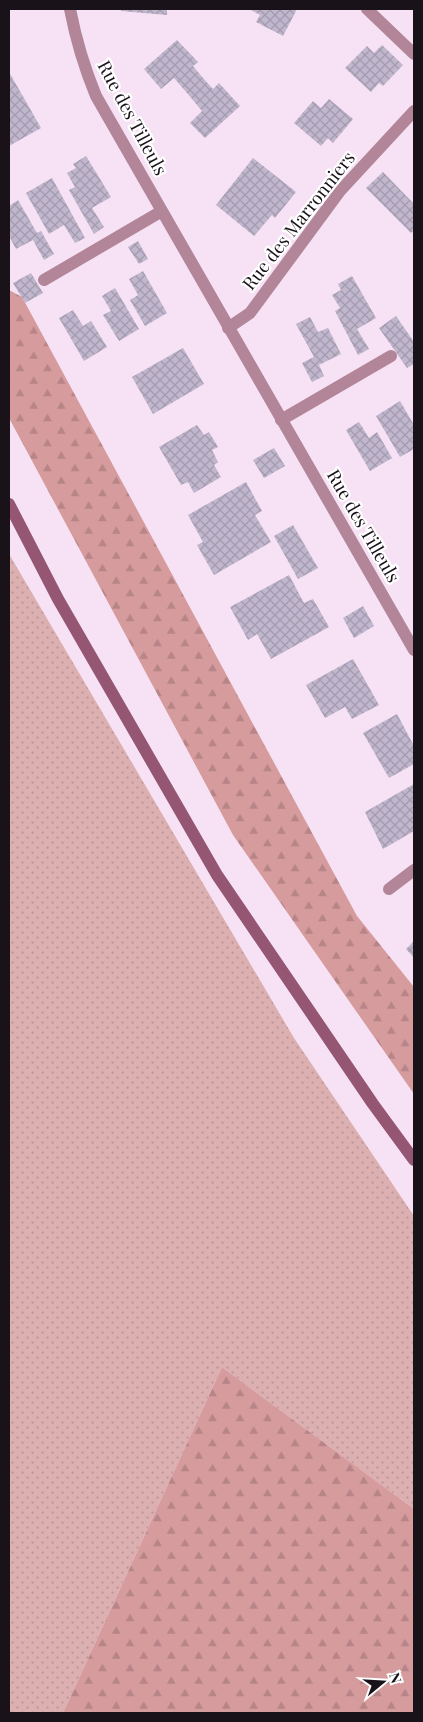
<svg xmlns="http://www.w3.org/2000/svg" width="423" height="1722" font-family="'Playfair Display',serif">
	<defs>
		<pattern id="grass-dots" width="8" height="8" patternUnits="userSpaceOnUse" patternTransform="scale(1.25)"><rect width="8" height="8" fill="#dcafb0"/><path d="M2 2h.1M6 6h.1" fill="none" stroke="#bc9697" stroke-width="1.8" stroke-linecap="round"/></pattern>
		<pattern id="forest-firs" width="22" height="20" patternUnits="userSpaceOnUse" patternTransform="scale(1.25)"><rect width="22" height="20" fill="#d69b9d"/><path d="M5 1l3.5 6h-7zM16 11l3.5 6h-7z" fill="#b78487"/></pattern>
		<pattern id="building-cross-hatch" width="8" height="8" patternUnits="userSpaceOnUse" patternTransform="scale(1.25)"><rect width="8" height="8" fill="#c0b6cd"/><path d="M0 0l8 8M0 8l8-8" fill="none" stroke="#a49baf"/></pattern>
	</defs>
	<rect width="100%" height="100%" fill="#f7e2f5"/>
	<path fill="url(#grass-dots)" d="M9,554L294,1038L414,1216V1509L222,1367L63,1713H9Z"/>
	<path fill="url(#forest-firs)" d="M9,290L22,297L357,916L414,987V1094L233,835L9,418Z
		M222,1367L414,1509V1713H63Z"/>
	<path fill="url(#building-cross-hatch)" d="M121,9H167V15L121,11Z
		M249,9H297L283,36L256,22L260,15Z
		M177,40L198,62L193,66L203,78L213,89L219,83L240,106L205,138L190,123L202,111L187,93L174,78L161,89L144,69Z
		M382,45L403,65L383,86L379,83L371,92L345,68L367,46L374,53Z
		M9,72L41,128L9,146Z
		M329,99L353,119L333,143L328,138L321,146L294,123L313,101L321,108Z
		M86,156L111,197L92,208L104,227L94,234L69,190L75,187L67,173L76,168L73,164Z
		M253,158L296,192L275,218L272,215L254,236L216,205Z
		M383,172L414,204V230L411,233L366,188Z
		M52,178L85,238L75,243L64,225L49,234L26,193Z
		M18,200L37,233L41,231L54,254L44,260L33,240L16,249L9,236V206Z
		M138,241L148,259L139,264L128,247Z
		M143,271L167,313L145,326L130,300L138,295L129,279Z
		M31,273L43,293L25,303L13,283Z
		M352,276L376,318L357,329L369,349L358,355L335,311L340,308L332,295L341,290L338,284Z
		M115,288L139,329L119,341L103,315L111,311L102,296Z
		M73,310L83,326L91,321L107,347L84,361L59,318Z
		M396,316L414,342V364L407,368L379,328Z
		M310,317L318,332L328,328L341,354L319,365L324,376L312,382L302,363L314,357L296,324Z
		M183,348L204,384L153,414L132,377Z
		M400,401L414,425V449L400,457L376,416Z
		M359,422L369,438L377,432L392,458L370,471L346,430Z
		M197,425L204,435L209,432L218,447L212,450L218,462L214,465L221,477L194,493L188,482L181,485L159,447Z
		M274,448L285,466L264,478L253,460Z
		M246,482L262,511L255,515L271,542L214,575L197,545L203,542L188,515Z
		M293,525L318,568L298,579L274,536Z
		M289,575L304,603L313,599L329,627L271,659L257,634L248,640L230,607Z
		M363,606L374,626L354,638L343,618Z
		M353,659L379,705L352,719L345,707L325,718L306,685Z
		M397,714L414,746V764L389,778L363,733Z
		M414,784V831L383,849L365,812Z
		M414,941V958L406,949Z"/>
	<g fill="none" stroke-linecap="round" stroke-linejoin="round">
		<path stroke="#b28698" stroke-width="12" d="M389,889L414,870"/>
		<path stroke="#b28698" stroke-width="12" d="M70,9C76,40 84,67 96,96L414,650
			M367,9L414,54
			M44,280L162,211
			M228,328L250,313L340,191L414,111
			M281,420L391,356"/>
		<path stroke="#945672" stroke-width="12" d="M9,504L58,599L217,875L373,1104L414,1160"/>
	</g>
	<g text-anchor="middle" stroke-width="4.5" stroke-linejoin="round" paint-order="stroke">
		<g font-size="18" fill="#191219" stroke="#fff">
			<text transform="translate(132 118) rotate(62)" y="6">Rue des Tilleuls</text>
			<text transform="translate(299 221) rotate(-52)" y="6">Rue des Marronniers</text>
			<text transform="translate(363 526) rotate(60)" y="6">Rue des Tilleuls</text>
		</g>
	</g>
	<rect width="423" height="1722" fill="none" stroke="#191219" stroke-width="20"/>
	<g transform="translate(383 1682) rotate(72)" stroke="#ffffff" stroke-width="4" paint-order="stroke">
	<path d="M0-4L9 19L0 12L-9 19Z" fill="#191219"/>
	<text y="-8" font-size="14" font-weight="bold" text-anchor="middle" fill="#191219">N</text>
	</g>
</svg>
